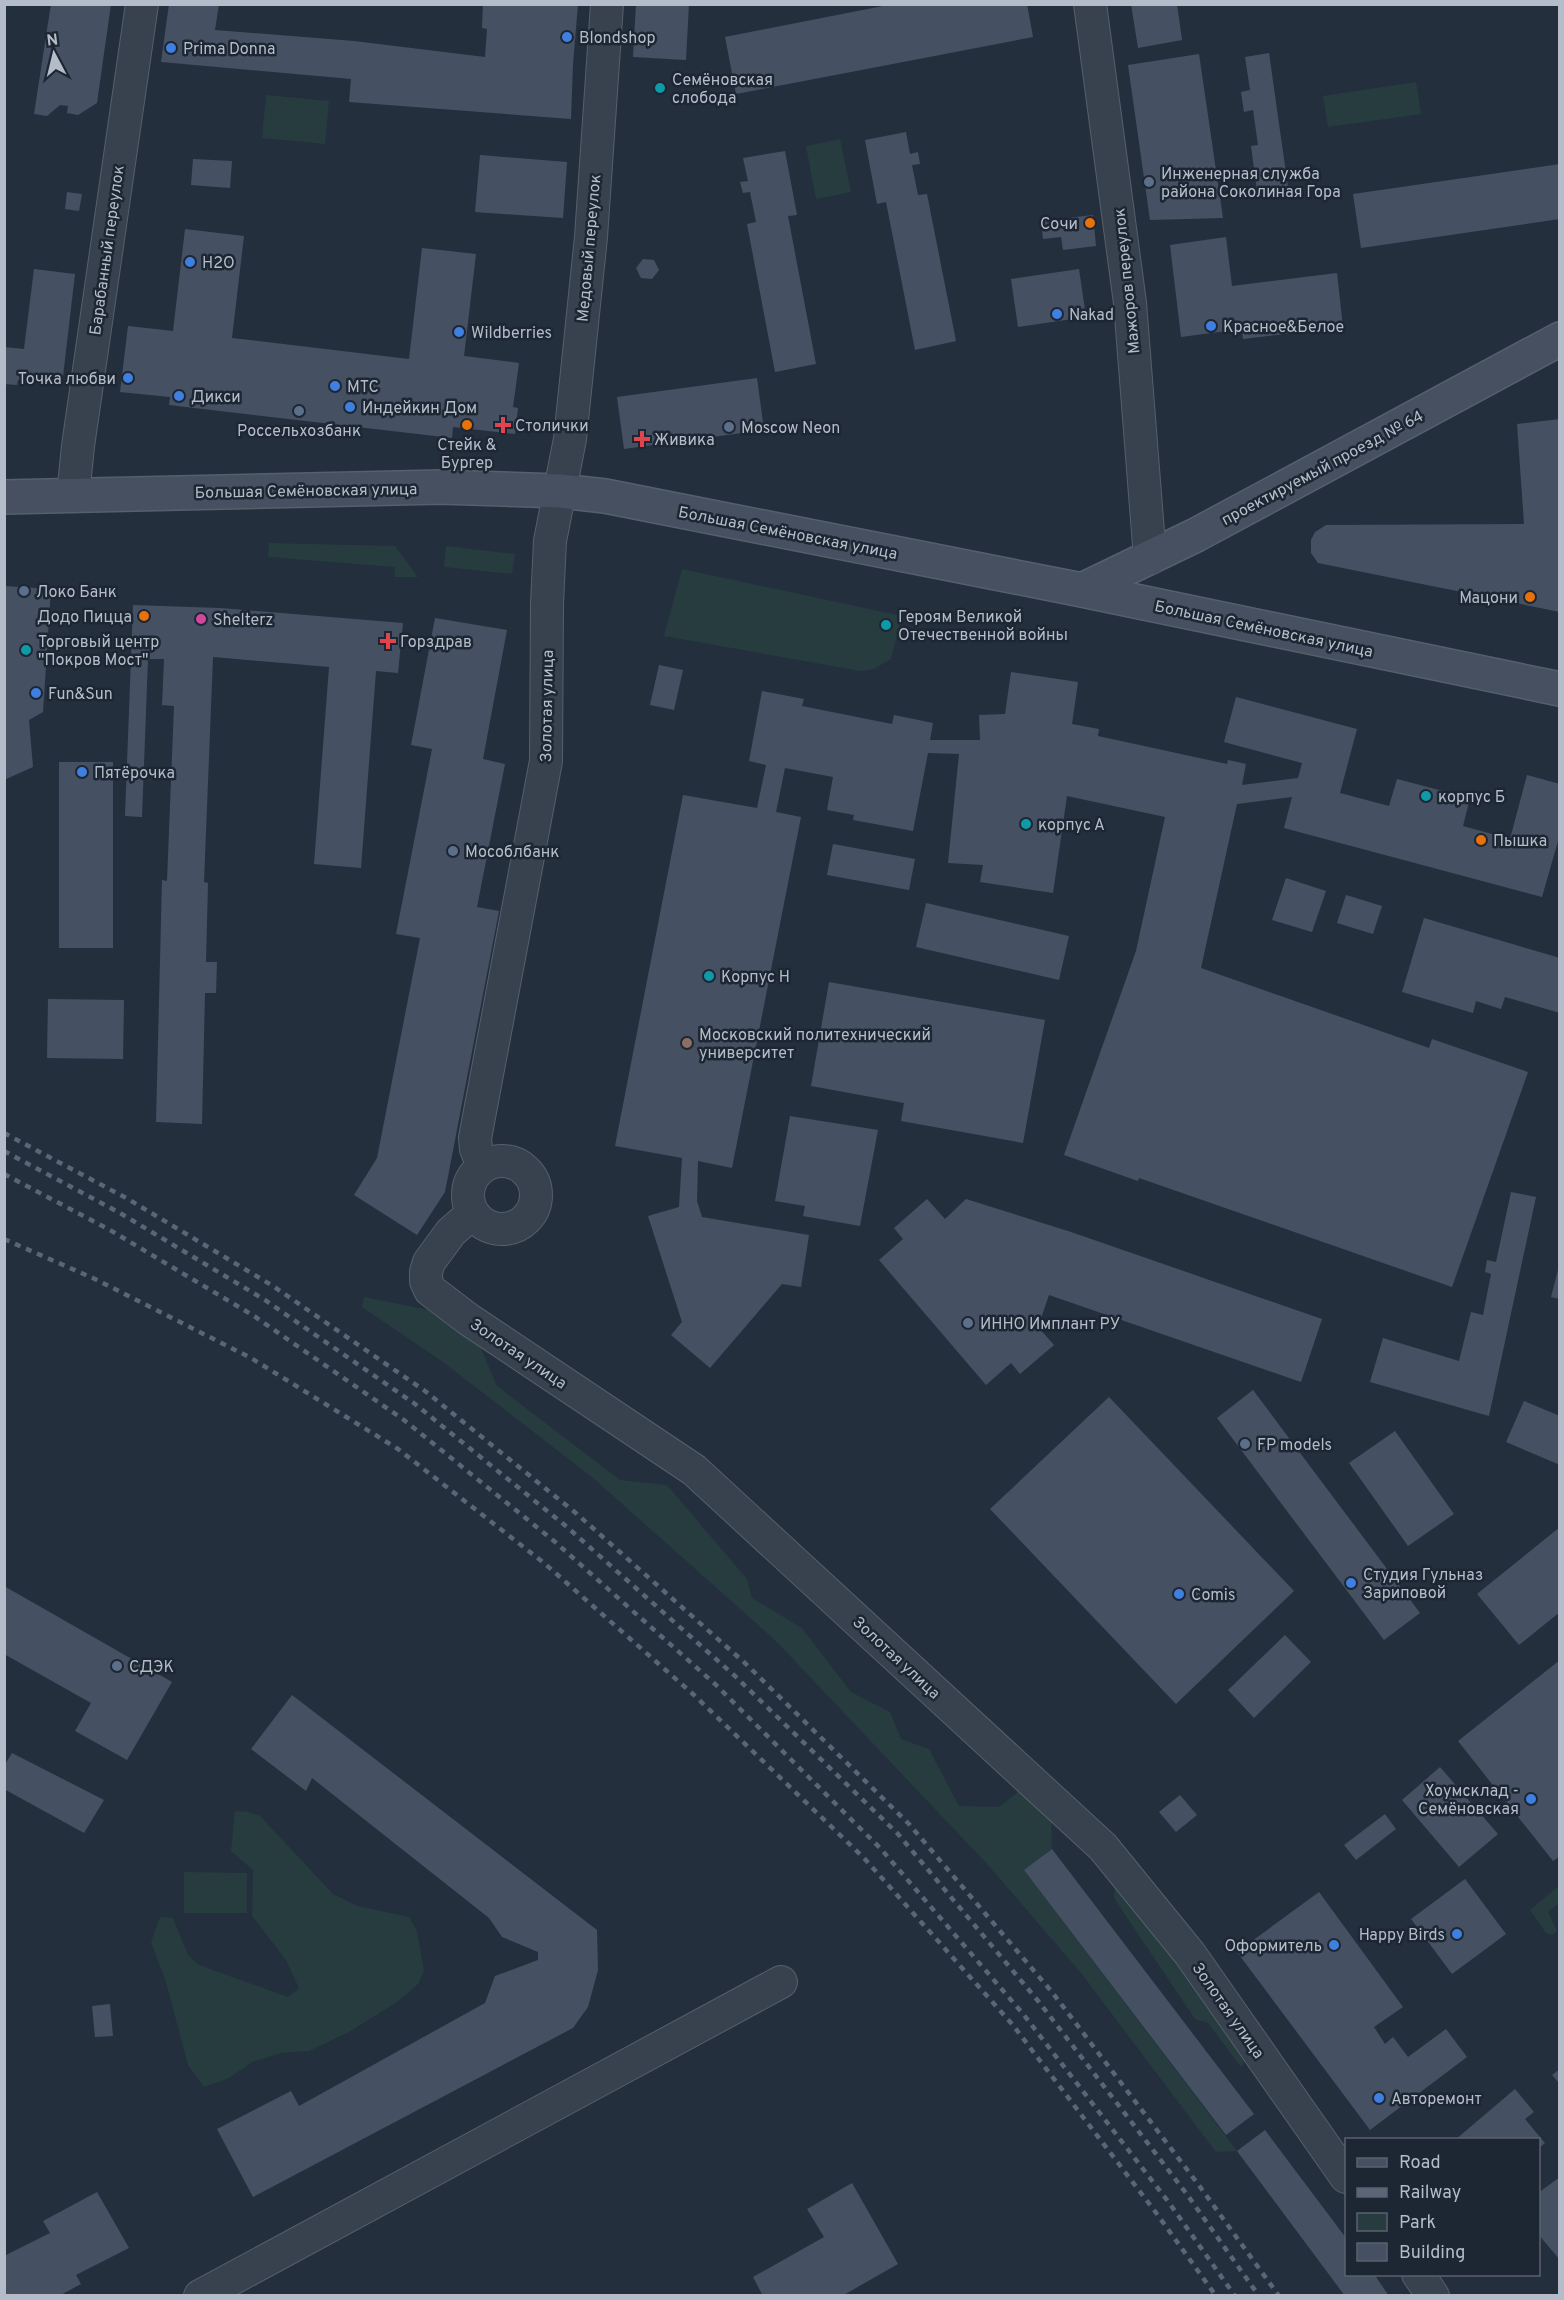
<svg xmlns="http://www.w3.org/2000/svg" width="1564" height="2300" font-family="Overpass,sans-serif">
	<rect width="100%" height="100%" fill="#242f3e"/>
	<path fill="#263c3f" d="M1416,82L1421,114L1328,127L1323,96Z
		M266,95L329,101L325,144L262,138Z
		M840,139L851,192L816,199L806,146Z
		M269,543L395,546L418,577H394L395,567L268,557Z
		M446,546L515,554L512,574L444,567Z
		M682,569L902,616L891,659L874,669L860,671L664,636Z
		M364,1297L439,1312L479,1344L497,1386L620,1480L667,1485L747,1579L752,1598L802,1628L851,1692L890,1712L901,1739L929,1749L959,1806L999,1807L1023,1788L1051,1811L1052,1849L1025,1871L1237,2151L1216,2152L1081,1973L988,1865L775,1640L593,1478L443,1362L362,1307Z
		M235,1811L248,1812L260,1816L333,1894L357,1906L409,1917L417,1931L424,1971L418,1984L397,2002L349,2032L309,2051L281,2053L252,2062L229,2078L204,2087L188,2065L166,1982L151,1942L160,1917L173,1918L188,1955L199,1965L288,1997L299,1988L286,1960L252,1916L253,1870L231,1851Z
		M184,1872L247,1873V1913H184Z
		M1116,1873L1248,2058L1241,2067L1208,2023L1195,2019L1114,1898Z
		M1559,1886V1903L1548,1912L1557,1931L1552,1935L1546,1933L1530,1910Z"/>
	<path fill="#455162" d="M51,4H111L97,103L78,115L67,113L68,106L60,105L47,116L34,114Z
		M169,4H219L215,30L354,41L485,57L487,29L482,28L483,4H578L573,64L571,119L349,102L351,79L161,62Z
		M636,4H689L686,60L633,57Z
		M893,4H1027L1033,37L736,94L725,37Z
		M1131,4H1177L1182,40L1138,48Z
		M1269,53L1289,194L1258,198L1251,146L1258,145L1253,110L1244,112L1241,92L1250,90L1245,57Z
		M1199,54L1223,218L1150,220L1128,65Z
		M906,132L910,154L918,152L920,164L912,165L918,195L927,194L956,341L915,350L886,202L877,204L865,140Z
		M785,151L797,215L788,216L816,364L775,372L747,224L756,222L750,192L743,193L740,182L748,181L743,158Z
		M480,155L567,162L563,218L475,212Z
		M193,159L232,161L230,188L191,185Z
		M1560,164V219L1361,248L1353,194Z
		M67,192L82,194L79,211L65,209Z
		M1093,215L1096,246L1063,250L1061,237L1043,239L1041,221Z
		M185,229L244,236L232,338L409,359L422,248L476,254L464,356L519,363L513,407L518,408L515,434L453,427L452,438L169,405L170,397L120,392L128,326L173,331Z
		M1226,237L1232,286L1337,273L1343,327L1243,339L1242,329L1181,337L1170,245Z
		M643,259L654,260L659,270L652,279L641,278L636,268Z
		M34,269L75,274L62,385L18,380L17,385L4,384V347L24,349Z
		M1079,269L1086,317L1018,327L1011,279Z
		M757,378L764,430L624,449L617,397Z
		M1560,419V612L1318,563L1311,553V540L1315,532L1326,525L1524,524L1517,424Z
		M4,586L51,589L43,712L29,720L33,767L4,780Z
		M133,605L220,608L403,623L398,673L376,671L361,868L314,864L329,667L213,657L204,882L208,883L206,962H217L216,993H205L202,1124L156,1122L162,880L167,881L174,706L162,705L164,659H148L142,817L125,816Z
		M435,618L507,630L483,759L505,764L477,907L499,911L445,1192L417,1235L354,1195L377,1158L420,938L396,934L432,749L411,745Z
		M659,665L683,670L674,710L650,705Z
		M1011,672L1078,682L1072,724L1099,729L1098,736L1227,764L1228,760L1246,764L1242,785L1298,778L1302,763L1224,742L1236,697L1357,729L1340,793L1389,806L1397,779L1470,798L1463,826L1510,839L1527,775L1560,784V834L1542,897L1284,828L1292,797L1237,804L1201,968L1429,1048L1432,1039L1528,1072L1452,1287L1139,1178L1138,1181L1064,1155L1136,951L1165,817L1067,796L1053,893L980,882L983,865L948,863L959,754L928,753L913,831L853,820L854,815L827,810L833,777L785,768L776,812L801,817L732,1168L698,1161L697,1201L702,1217L809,1235L801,1287L782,1284L710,1368L671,1335L682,1322L648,1216L679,1207L682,1158L615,1146L683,795L757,808L766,765L749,761L762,691L804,699L802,706L892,724L894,715L933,723L930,740H980L979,715L1005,714Z
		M59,762H113V948H59Z
		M833,844L915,859L909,890L827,875Z
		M1286,878L1326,891L1312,932L1272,920Z
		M1346,895L1382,906L1373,934L1337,923Z
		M926,903L1069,936L1059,980L916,947Z
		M1424,918L1560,958V1013L1505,997L1501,1009L1476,1001L1473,1013L1402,992Z
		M829,982L1045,1020L1023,1143L901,1121L904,1103L811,1086Z
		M48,999L124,1000L123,1059L47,1058Z
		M790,1116L878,1130L860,1226L803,1216L805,1206L775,1201Z
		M1511,1192L1536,1197L1489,1416L1370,1382L1383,1338L1459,1361L1471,1312L1483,1315L1491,1274L1485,1272L1487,1260L1496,1262Z
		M927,1199L945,1219L966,1199L1071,1232L1322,1319L1301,1382L1049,1295L1038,1327L1054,1345L1020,1374L1011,1363L986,1385L879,1260L903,1239L894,1228Z
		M1559,1266H1560V1299L1551,1297Z
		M1253,1390L1420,1613L1384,1640L1217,1418Z
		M1109,1397L1294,1591L1176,1704L990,1509Z
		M1524,1401L1560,1416V1465L1506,1442Z
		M1395,1431L1454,1514L1408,1546L1349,1463Z
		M1560,1527V1612L1519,1645L1477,1594Z
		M4,1586L172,1682L127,1760L75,1731L91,1703L4,1654Z
		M1285,1635L1311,1662L1254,1718L1228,1690Z
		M1560,1660V1856L1553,1861L1458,1741Z
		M292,1695L597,1930L598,1970L588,2007L573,2028L253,2197L217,2129L291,2091L299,2106L485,2003L495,1976L538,1960V1952L502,1937L489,1918L312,1778L306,1791L251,1749Z
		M12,1753L104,1800L84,1833L4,1789V1766Z
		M1440,1767L1498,1834L1459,1867L1402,1800Z
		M1180,1795L1197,1815L1176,1832L1159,1812Z
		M1385,1814L1396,1829L1356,1860L1344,1845Z
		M1052,1849L1254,2114L1226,2135L1024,1870Z
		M1465,1879L1506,1934L1452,1974L1411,1919Z
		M1319,1892L1403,2007L1374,2027L1385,2044L1393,2037L1408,2057L1446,2029L1467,2057L1370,2130L1237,1952Z
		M110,2004L113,2036L95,2037L92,2006Z
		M1560,2069V2084L1552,2075Z
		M1515,2089L1534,2112L1525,2119L1545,2143L1538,2149V2140H1455Z
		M1265,2130L1346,2238V2274H1374L1389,2296H1345L1237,2151Z
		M1560,2177V2260L1538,2234V2193Z
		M852,2183L898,2264L842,2296H763L753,2277L824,2237L807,2209Z
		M97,2192L129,2248L76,2275L81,2284L59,2296H4V2256L50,2233L43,2221Z"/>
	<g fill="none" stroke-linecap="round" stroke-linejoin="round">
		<defs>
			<path id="street" d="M1090,4L1130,303L1150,558
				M73,496L78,446L142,4
				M468 1195a34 34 0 1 1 68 0a34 34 0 1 1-68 0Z
				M483,1166L476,1149L475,1138L546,761L547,604L550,541L570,439L591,237L607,4
				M473,1213L451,1232L429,1262L426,1272V1281L430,1290L468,1319L694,1470L1103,1847L1190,1954L1346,2177
				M1418,2274L1433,2296
				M200,2296L781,1982"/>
			<path id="secondary" d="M4,497L441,487L560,491L605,496L1082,590L1560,689
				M1082,590L1196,535L1560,339"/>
		</defs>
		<use href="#street" stroke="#565f6c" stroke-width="34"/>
		<use href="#secondary" stroke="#565f6c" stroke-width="36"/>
		<use href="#street" stroke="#38414e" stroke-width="32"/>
		<use href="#secondary" stroke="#465061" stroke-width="33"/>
		<path stroke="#5a6575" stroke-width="4.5" stroke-dasharray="6 6" stroke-linecap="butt" d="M4,1133L128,1199L273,1286L425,1391L577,1514L746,1664L909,1824L1052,1992L1198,2184L1279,2296
			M4,1151L120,1213L265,1300L415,1404L567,1527L735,1676L898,1834L1039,2002L1186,2193L1259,2296
			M4,1174L110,1230L254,1316L404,1420L554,1541L715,1684L881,1849L1024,2015L1170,2204L1235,2296
			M4,1239L95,1279L251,1358L398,1449L544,1563L694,1695L864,1858L1012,2024L1157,2214L1216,2296"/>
	</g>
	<g fill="#3f7fe0" stroke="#1d2633" stroke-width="2">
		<circle cx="567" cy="37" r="6"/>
		<circle cx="171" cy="48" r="6"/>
		<circle cx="190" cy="262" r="6"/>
		<circle cx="1057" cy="314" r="6"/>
		<circle cx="1211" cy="326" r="6"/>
		<circle cx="459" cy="332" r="6"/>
		<circle cx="128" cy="378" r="6"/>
		<circle cx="335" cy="386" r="6"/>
		<circle cx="179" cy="396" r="6"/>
		<circle cx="350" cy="407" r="6"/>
		<circle cx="36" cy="693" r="6"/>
		<circle cx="82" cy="772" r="6"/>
		<circle cx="1351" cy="1583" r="6"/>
		<circle cx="1179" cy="1594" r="6"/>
		<circle cx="1531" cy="1799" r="6"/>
		<circle cx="1457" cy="1934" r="6"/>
		<circle cx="1334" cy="1945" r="6"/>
		<circle cx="1379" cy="2098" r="6"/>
	</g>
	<g fill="#0f9aa8" stroke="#1d2633" stroke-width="2">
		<circle cx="660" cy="88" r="6"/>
		<circle cx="886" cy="625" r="6"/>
		<circle cx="26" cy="650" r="6"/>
		<circle cx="1426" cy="796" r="6"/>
		<circle cx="1026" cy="824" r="6"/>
		<circle cx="709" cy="976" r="6"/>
	</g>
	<g fill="#5c6f8a" stroke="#1d2633" stroke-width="2">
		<circle cx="1149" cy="182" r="6"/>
		<circle cx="299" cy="411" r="6"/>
		<circle cx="729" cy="427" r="6"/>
		<circle cx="24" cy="591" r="6"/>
		<circle cx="453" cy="851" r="6"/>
		<circle cx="968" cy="1323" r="6"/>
		<circle cx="1245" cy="1444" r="6"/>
		<circle cx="117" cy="1666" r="6"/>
	</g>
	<g fill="#e8710a" stroke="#1d2633" stroke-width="2">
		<circle cx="1090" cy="223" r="6"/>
		<circle cx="467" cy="425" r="6"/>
		<circle cx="1530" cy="597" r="6"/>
		<circle cx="144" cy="616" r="6"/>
		<circle cx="1481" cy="840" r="6"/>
	</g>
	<g fill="#e0444e" stroke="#1d2633" stroke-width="2">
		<path d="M500 416h6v6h6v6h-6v6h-6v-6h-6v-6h6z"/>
		<path d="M639 430h6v6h6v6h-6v6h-6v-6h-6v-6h6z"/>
		<path d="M385 632h6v6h6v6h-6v6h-6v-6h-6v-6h6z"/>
	</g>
	<circle fill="#d1479c" stroke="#1d2633" stroke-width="2" cx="201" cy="619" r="6"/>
	<circle fill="#8d6e63" stroke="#1d2633" stroke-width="2" cx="687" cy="1043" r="6"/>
	<g text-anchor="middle" stroke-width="5" stroke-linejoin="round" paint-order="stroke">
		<g font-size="16" fill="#b4bcc9" stroke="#1d2633" text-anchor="start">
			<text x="579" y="43">Blondshop</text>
			<text x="183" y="54">Prima Donna</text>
			<text x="672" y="85">Семёновская<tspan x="672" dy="18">слобода</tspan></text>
			<text x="1161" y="179">Инженерная служба<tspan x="1161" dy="18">района Соколиная Гора</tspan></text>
			<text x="1078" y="229" text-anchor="end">Сочи</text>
			<text x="202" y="268">H2O</text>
			<text x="1069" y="320">Nakad</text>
			<text x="1223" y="332">Красное&amp;Белое</text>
			<text x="471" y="338">Wildberries</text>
			<text x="116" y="384" text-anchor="end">Точка любви</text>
			<text x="347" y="392">МТС</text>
			<text x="191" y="402">Дикси</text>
			<text x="362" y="413">Индейкин Дом</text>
			<text x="515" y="431">Столички</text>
			<text x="741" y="433">Moscow Neon</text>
			<text x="299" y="436" text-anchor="middle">Россельхозбанк</text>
			<text x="654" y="445">Живика</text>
			<text x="467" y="450" text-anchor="middle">Стейк &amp;<tspan x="467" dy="18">Бургер</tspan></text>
			<text x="36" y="597">Локо Банк</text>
			<text x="1518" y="603" text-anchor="end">Мацони</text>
			<text x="132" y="622" text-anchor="end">Додо Пицца</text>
			<text x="898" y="622">Героям Великой<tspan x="898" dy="18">Отечественной войны</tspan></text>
			<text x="213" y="625">Shelterz</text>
			<text x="38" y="647">Торговый центр<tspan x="38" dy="18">"Покров Мост"</tspan></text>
			<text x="400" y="647">Горздрав</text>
			<text x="48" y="699">Fun&amp;Sun</text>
			<text x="94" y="778">Пятёрочка</text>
			<text x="1438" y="802">корпус Б</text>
			<text x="1038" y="830">корпус А</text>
			<text x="1493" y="846">Пышка</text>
			<text x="465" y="857">Мособлбанк</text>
			<text x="721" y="982">Корпус Н</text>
			<text x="699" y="1040">Московский политехнический<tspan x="699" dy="18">университет</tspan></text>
			<text x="980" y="1329">ИННО Имплант РУ</text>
			<text x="1257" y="1450">FP models</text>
			<text x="1363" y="1580">Студия Гульназ<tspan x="1363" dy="18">Зариповой</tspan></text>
			<text x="1191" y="1600">Comis</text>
			<text x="129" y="1672">СДЭК</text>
			<text x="1519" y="1796" text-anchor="end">Хоумсклад -<tspan x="1519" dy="18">Семёновская</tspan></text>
			<text x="1445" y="1940" text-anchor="end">Happy Birds</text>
			<text x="1322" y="1951" text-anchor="end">Оформитель</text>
			<text x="1391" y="2104">Авторемонт</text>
		</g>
		<g font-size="16" fill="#b4bcc9" stroke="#1d2633">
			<text transform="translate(588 248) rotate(-85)" y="6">Медовый переулок</text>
			<text transform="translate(106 250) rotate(-82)" y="6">Барабанный переулок</text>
			<text transform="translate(1126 281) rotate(-96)" y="6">Мажоров переулок</text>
			<text transform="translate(1322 467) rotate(-28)" y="6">проектируемый проезд № 64</text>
			<text transform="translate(306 490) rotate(-1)" y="6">Большая Семёновская улица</text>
			<text transform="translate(788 532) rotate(11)" y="6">Большая Семёновская улица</text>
			<text transform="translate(1264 628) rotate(12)" y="6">Большая Семёновская улица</text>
			<text transform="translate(546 706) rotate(-89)" y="6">Золотая улица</text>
			<text transform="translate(519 1353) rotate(34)" y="6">Золотая улица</text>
			<text transform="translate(897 1657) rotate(43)" y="6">Золотая улица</text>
			<text transform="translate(1229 2010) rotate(55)" y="6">Золотая улица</text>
		</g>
	</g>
	<rect width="1564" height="2300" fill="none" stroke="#b4bcc9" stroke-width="12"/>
	<rect x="1345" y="2138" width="195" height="138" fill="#1d2633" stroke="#59626f" stroke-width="1.5"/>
	<rect x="1357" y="2158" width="30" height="9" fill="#465061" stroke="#59626f" stroke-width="1.5"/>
	<text x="1399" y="2168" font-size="18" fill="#b4bcc9">Road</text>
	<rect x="1357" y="2188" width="30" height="9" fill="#5a6575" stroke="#59626f" stroke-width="1.5"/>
	<text x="1399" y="2198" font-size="18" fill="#b4bcc9">Railway</text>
	<rect x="1357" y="2213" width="30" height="18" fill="#263c3f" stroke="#59626f" stroke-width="1.5"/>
	<text x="1399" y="2228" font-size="18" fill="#b4bcc9">Park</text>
	<rect x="1357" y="2243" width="30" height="18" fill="#455162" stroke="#59626f" stroke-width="1.5"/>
	<text x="1399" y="2258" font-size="18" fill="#b4bcc9">Building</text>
	<g transform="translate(54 54) rotate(353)" stroke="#1d2633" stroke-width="4.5" paint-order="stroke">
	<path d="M0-4.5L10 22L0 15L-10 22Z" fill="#b4bcc9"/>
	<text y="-9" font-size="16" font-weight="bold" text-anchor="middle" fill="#b4bcc9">N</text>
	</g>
</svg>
